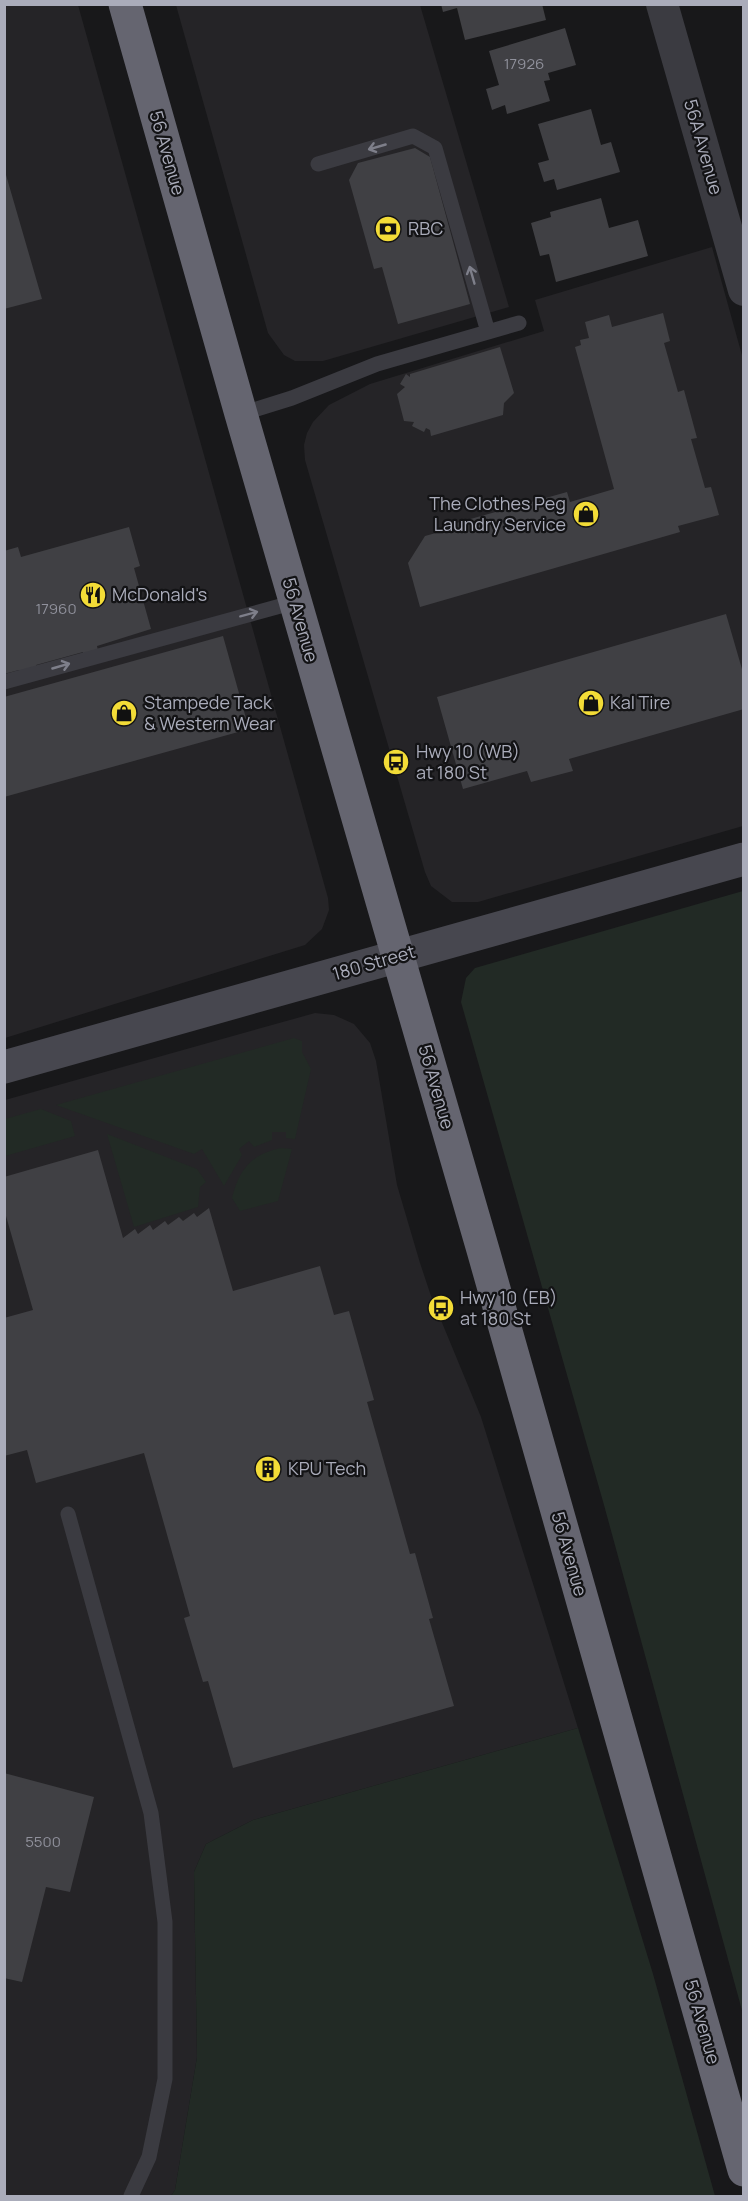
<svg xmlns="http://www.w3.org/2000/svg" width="748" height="2201" font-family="Manrope,sans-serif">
	<rect width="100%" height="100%" fill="#18181a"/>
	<path fill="#252427" d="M4,5H78L328,898L329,910L322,929L305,945L5,1038Z
		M176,5H420L509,307L323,361H295L284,355L268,333Z
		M712,247L743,359V826L478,902H452L431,886L425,872L305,460L304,445L307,433L313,422L329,405L370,384L544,331L535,300Z
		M315,1013L334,1015L354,1024L370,1043L376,1061L397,1185L420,1263L431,1296L481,1417L578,1728L253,1820L206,1844L194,1872L197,2057L175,2190L171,2196H5V1100Z"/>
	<path fill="#222a25" d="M743,891H744L743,2014L604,1505L461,1002L466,978L475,968Z
		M294,1038L302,1041V1052L311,1069L295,1139L286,1138V1132H272V1140L254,1147L249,1141L239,1149L242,1155L224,1186L202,1149L194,1154L56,1105Z
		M41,1109L71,1121L75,1136L5,1156V1119Z
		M107,1134L197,1169L206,1182L200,1187L198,1207L134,1227Z
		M281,1148L292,1149L278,1201L240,1211L232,1198C239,1169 252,1154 281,1148Z
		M578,1728L653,1974L715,2196H171L175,2190L197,2057L194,1872L206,1844L253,1820Z"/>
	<path fill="#404044" d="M441,4H542L546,20L465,40L457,8L443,12Z
		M565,28L576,65L548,73L550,80L544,81L550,101L507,114L505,105L492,110L486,89L499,85L489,51Z
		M591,109L601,145L611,142L620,172L557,190L554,179L544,182L538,163L549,160L538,124Z
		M415,148L430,157L470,304L398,324L382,267L374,269L349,180L358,163Z
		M4,168L42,299L4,309Z
		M601,198L609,228L638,220L648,256L556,282L549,254L540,256L531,223L551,217L550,212Z
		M663,313L670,341L664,343L678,392L684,390L697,438L691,439L705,488L711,487L719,515L678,526L680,532L420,607L408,563L425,536L450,529L449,525L567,492L570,502L614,489L575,347L581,345L580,340L589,338L585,322L609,315L612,327Z
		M500,347L514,393L504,403L503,415L431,436L430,430L426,428L424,432L412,426L414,422L404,421L397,394L405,387L400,384L406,374L410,377V374Z
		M129,527L140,566L134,568L151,629L97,646L98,651L83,656V652L36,665L37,668L20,673L19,670L4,674V551L18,547L21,557Z
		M726,614L744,676V709L569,759L573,771L531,782L527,771L463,789L437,697Z
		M223,636L249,729L4,797V697Z
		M98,1150L123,1238L135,1229L138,1234L150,1225L153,1230L165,1221L168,1225L179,1217L183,1221L194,1213L197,1217L209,1208L233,1291L320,1266L334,1315L349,1311L374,1400L367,1402L410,1554L415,1553L433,1618L429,1619L454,1706L233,1768L208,1681L203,1682L184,1618L190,1616L144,1453L36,1483L27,1450L4,1456V1318L33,1310L4,1209V1177Z
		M4,1773L94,1797L70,1892L46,1887L22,1982L4,1978Z"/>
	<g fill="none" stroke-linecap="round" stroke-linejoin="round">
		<path stroke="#3b3b41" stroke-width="15" d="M318,164L413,136L435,148L488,332
			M241,414L292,398L377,364L519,323
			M4,682L295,602
			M68,1514L151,1813L165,1922V2079L149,2157L131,2196"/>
		<path stroke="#3b3b41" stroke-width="32" d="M662,4L744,290"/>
		<path stroke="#47474f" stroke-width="33" d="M4,1067L744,859"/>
		<path stroke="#656570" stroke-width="33" d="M125,4L241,414L483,1250L744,2170"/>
	</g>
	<defs><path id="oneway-shaft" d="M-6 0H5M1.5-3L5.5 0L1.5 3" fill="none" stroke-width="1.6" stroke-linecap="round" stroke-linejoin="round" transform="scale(1.5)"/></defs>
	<g stroke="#7e7f8a">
		<use href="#oneway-shaft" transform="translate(377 147) rotate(164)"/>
		<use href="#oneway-shaft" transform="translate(472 275) rotate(-106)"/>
		<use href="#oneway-shaft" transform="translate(249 614) rotate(-15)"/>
		<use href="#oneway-shaft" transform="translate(61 666) rotate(-16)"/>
	</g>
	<defs>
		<symbol id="bank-disc" viewBox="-11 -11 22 22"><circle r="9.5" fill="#f3dc37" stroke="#131315"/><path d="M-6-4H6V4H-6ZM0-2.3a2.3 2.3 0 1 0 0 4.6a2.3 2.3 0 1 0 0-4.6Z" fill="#111"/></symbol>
		<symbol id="shop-disc" viewBox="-11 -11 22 22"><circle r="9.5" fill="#f3dc37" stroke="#131315"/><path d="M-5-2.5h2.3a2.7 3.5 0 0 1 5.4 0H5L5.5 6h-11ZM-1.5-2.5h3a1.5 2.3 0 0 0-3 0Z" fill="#111"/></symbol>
		<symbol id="restaurant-disc" viewBox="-11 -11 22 22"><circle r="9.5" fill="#f3dc37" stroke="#131315"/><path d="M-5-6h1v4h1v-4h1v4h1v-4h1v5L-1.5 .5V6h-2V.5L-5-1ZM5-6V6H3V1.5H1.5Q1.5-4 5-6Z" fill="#111"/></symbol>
		<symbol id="bus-disc" viewBox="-11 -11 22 22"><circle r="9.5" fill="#f3dc37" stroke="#131315"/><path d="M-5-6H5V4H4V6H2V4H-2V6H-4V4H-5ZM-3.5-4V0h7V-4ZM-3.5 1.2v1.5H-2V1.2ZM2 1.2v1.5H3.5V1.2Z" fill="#111"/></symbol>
		<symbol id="building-disc" viewBox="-11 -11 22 22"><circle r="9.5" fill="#f3dc37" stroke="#131315"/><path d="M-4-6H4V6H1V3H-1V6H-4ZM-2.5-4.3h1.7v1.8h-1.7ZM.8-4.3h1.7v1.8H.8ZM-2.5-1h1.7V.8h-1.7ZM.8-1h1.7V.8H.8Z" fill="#111"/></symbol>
	</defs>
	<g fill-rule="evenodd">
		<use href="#bank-disc" x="373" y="214" width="30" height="30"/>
		<use href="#shop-disc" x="571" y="499" width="30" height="30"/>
		<use href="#restaurant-disc" x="78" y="580" width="30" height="30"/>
		<use href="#shop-disc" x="576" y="688" width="30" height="30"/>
		<use href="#shop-disc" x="109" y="698" width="30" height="30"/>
		<use href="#bus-disc" x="381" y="747" width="30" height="30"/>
		<use href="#bus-disc" x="426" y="1293" width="30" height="30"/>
		<use href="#building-disc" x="253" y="1454" width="30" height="30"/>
	</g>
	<g text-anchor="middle" stroke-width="4.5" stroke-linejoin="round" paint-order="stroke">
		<g font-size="15" fill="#90919c">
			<text x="524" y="69">17926</text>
			<text x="56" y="614">17960</text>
			<text x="43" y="1847">5500</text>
		</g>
		<g font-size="18" fill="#aaacba" stroke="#131315">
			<text transform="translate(703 147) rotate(74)" y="6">56A Avenue</text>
			<text transform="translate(167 153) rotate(74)" y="6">56 Avenue</text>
			<text transform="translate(300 620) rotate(74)" y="6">56 Avenue</text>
			<text transform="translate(374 963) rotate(-16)" y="6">180 Street</text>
			<text transform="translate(436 1087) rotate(74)" y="6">56 Avenue</text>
			<text transform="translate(569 1554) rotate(74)" y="6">56 Avenue</text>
			<text transform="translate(702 2022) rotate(74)" y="6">56 Avenue</text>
		</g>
		<g font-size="18" fill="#aaacba" stroke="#131315" text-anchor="start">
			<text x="408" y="235">RBC</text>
			<text x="566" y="510" text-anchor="end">The Clothes Peg<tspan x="566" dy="21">Laundry Service</tspan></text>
			<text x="112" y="601">McDonald's</text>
			<text x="144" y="709">Stampede Tack<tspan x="144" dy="21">&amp; Western Wear</tspan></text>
			<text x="610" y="709">Kal Tire</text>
			<text x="416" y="758">Hwy 10 (WB)<tspan x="416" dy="21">at 180 St</tspan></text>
			<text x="460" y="1304">Hwy 10 (EB)<tspan x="460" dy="21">at 180 St</tspan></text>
			<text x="288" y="1475">KPU Tech</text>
		</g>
	</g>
	<rect width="748" height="2201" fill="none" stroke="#aaacba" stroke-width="12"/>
</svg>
